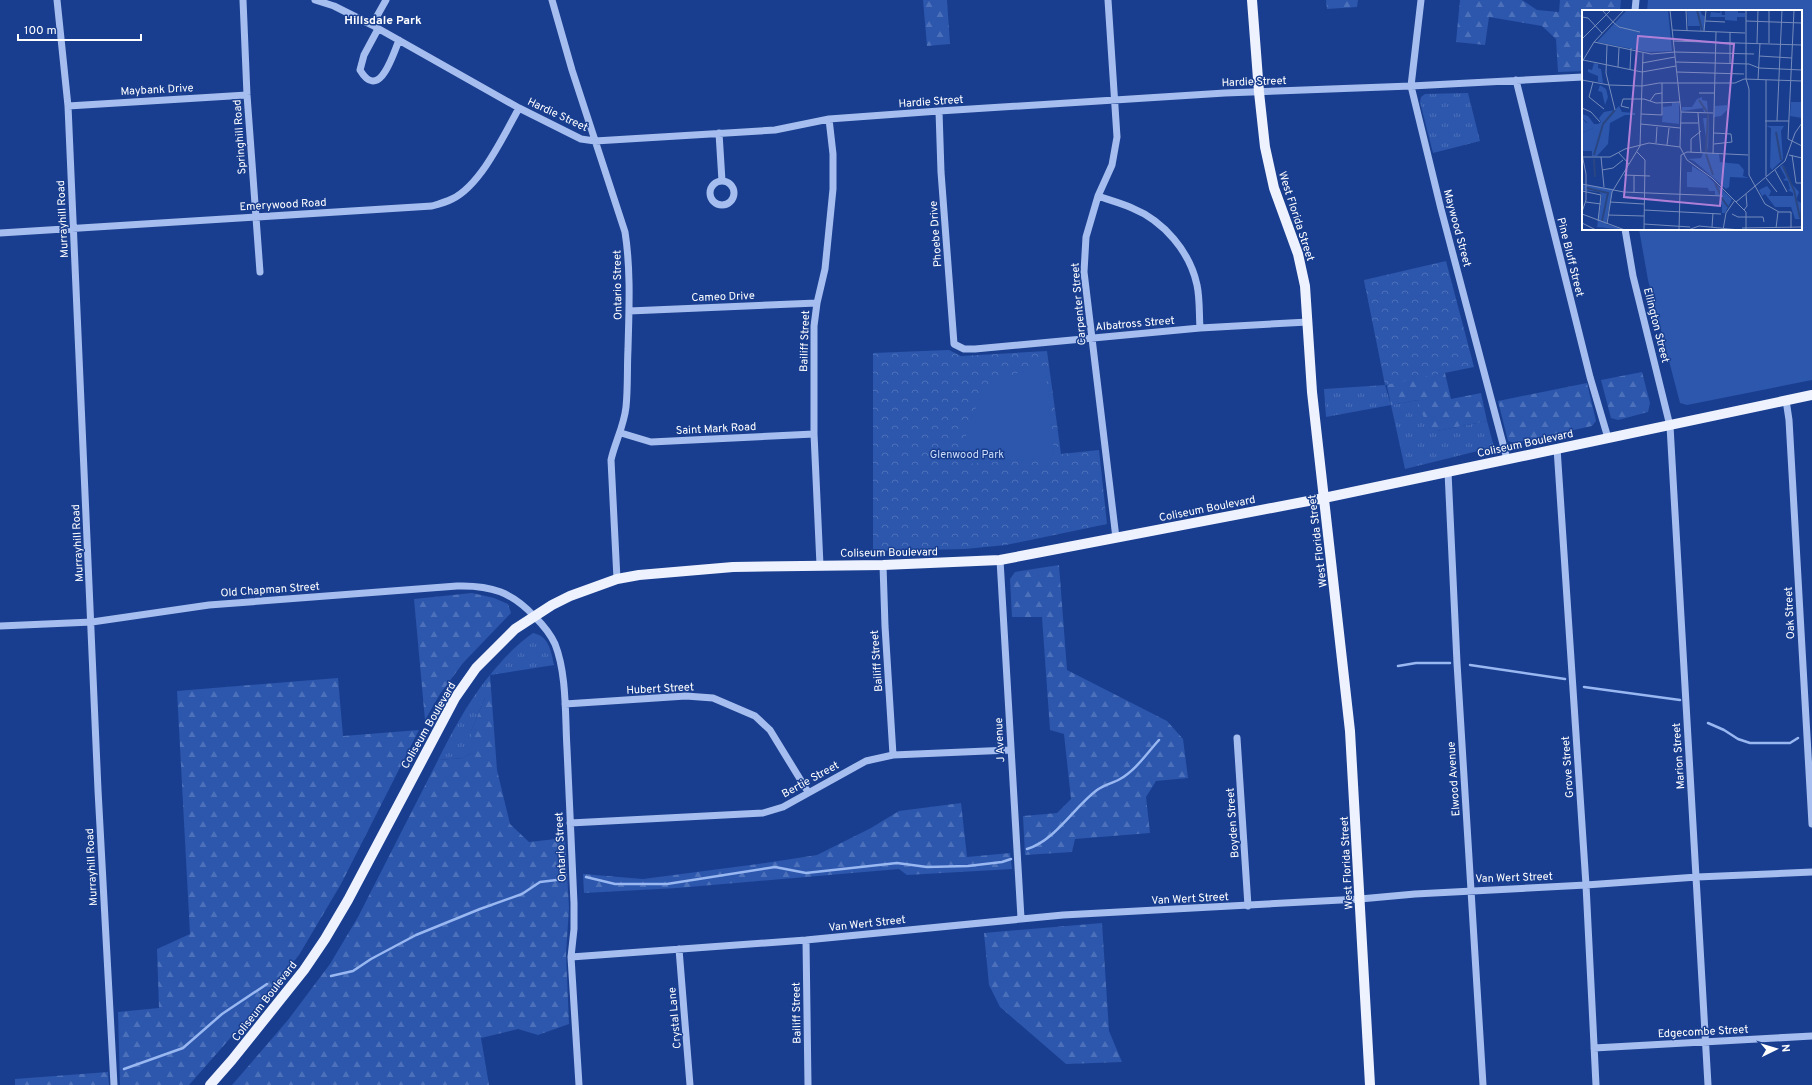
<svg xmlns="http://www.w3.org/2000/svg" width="1812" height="1085" font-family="Overpass,sans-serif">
	<defs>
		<pattern id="grass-tufts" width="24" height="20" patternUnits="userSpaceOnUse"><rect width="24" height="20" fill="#2c57ad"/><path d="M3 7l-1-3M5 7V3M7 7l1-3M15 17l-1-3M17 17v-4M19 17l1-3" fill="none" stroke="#4c70b9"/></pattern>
		<pattern id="forest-firs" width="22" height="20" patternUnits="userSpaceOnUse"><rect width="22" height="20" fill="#2c57ad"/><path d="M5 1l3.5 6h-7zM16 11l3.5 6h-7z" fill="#4c70b9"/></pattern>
		<pattern id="park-crowns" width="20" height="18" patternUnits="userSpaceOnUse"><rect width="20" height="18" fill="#2c57ad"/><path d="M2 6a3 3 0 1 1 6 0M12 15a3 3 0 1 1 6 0" fill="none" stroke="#4c70b9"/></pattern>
	</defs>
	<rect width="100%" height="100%" fill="#193e8f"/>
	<path fill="url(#grass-tufts)" d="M1468,93L1480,141L1433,153L1420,102L1421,97L1425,94Z
		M1385,385L1391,405L1418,400L1437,431L1487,421L1494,447L1405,469L1391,405L1326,417L1324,389Z
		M533,633C549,636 551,651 554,665L490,675C503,659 516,645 533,633Z
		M485,681V698L471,731V753L463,758L438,760C452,732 466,706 485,681Z"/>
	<path fill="url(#forest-firs)" d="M923,0H947L950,44L927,46Z
		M1326,0H1358L1357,7L1327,9Z
		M1460,0H1522L1537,10L1559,12L1560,0H1621L1620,11H1583V71L1558,72L1556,39L1542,26L1489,17L1485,45L1456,42Z
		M1364,280L1433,365L1445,373L1451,399L1481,393L1487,421L1437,431L1427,428L1418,400L1391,405Z
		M1642,372L1650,403L1648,412L1618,420L1611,418L1601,380Z
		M1587,383L1596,421L1592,426L1514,443L1508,441L1498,401Z
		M1059,565L1067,670L1167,721L1183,739L1188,778L1156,781L1146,797L1150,833L1075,839L1072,852L1025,855L1023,816L1057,813L1071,799L1064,734L1050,730L1042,617H1012L1010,579L1015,572Z
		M472,593L494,598L508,604L511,613L463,663L440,694L425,720L414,599Z
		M490,675L497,770L510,824L529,842L565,838L569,908L566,954L569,1024L538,1035L518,1029L481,1038L489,1085H232L288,1020L330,964L358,917L438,760L463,758L471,753V731L485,698V681Z
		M338,678L343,736L419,730L341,884L299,955L255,1010L189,1085H120L118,1012L159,1008L157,949L190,934L177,691Z
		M961,803L967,857L1010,853L1012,869L907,875L899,869L677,888L584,893L583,874L643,879L758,864L817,855L871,828L899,811Z
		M1102,923L1109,1031L1122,1062L1066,1064L1000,1007L989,985L984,933Z
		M108,1072L109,1085H15V1079Z"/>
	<path fill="url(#park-crowns)" d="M1446,261L1474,367L1385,385L1364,280Z
		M949,350L961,356L1047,351L1061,454L1099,450L1107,524L1006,545L965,549L873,551V353Z"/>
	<path fill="#2c57ad" d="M1648,0H1812V380L1687,405L1680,403L1648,280L1639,229H1801V11H1647Z
		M1045,368L1054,453L1051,457L963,464C965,410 987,372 1045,368Z"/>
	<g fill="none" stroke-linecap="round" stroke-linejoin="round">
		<path stroke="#99b7f1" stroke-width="2.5" d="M1470,665L1565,679
			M1398,666L1416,663H1450
			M1584,687L1680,700
			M1708,723L1724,730L1738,739L1750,743H1790L1798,738
			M1027,849C1056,840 1074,807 1097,790C1104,785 1113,783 1120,779C1136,770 1147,753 1159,740
			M586,877L615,884H667L775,867L806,873L897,863L927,867L968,866L1002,862L1011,859
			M331,976L353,971L371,959L416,935L480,909L522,894L540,882L565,879
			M124,1069L183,1048L222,1014L267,984"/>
		<path stroke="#a6beef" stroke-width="7" d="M57,0L68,106L98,790L114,1085
			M243,0L247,95L260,272
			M315,0L334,6L372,25L519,108L581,139L595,141L775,130L829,119L939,111L1225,93L1411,86L1583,77
			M552,0L572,70L625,232C631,270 629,310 628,349C627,368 628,388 626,407C624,426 615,442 611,460L617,579
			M1108,0L1117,137L1112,165L1098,196L1086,237L1084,272L1116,538
			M1421,0L1411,86L1441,209L1507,459
			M1635,11L1636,0
			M372,25L386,0
			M378,29L364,55L360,70C379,102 393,55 399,40
			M1516,80L1590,377L1608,438
			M68,106L247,95
			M939,111L941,172L954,344L964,349H975L1200,328L1308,322
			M719,133L722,181
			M710 193a12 12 0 1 1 24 0a12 12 0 1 1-24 0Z
			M1098,196C1109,200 1121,203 1132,208C1164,221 1190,252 1197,285C1200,299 1199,314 1200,328
			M1625,229L1633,276L1670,426L1708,1085
			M0,233L432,206C439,204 446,202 452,199C481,185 504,135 519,108
			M629,311L817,303
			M1786,400L1789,420L1812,824
			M621,433L651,442L814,434
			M1557,448L1586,885L1596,1085
			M1448,472L1457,663L1483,1085
			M1000,560L1021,918
			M820,565L814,434V326L817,303L825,269L833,189V154L829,119
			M883,565L885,626L893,755
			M0,626L92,622L209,605L457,586C491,585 512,592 535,617C543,625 550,633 555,644C567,674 565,716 567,749C569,800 572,851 574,903V929L571,957L579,1085
			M565,704L686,696L713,698L755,716L770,730L808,792
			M1237,738L1248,906
			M570,823L763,813L783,807L866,761L893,755L1010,750
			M806,940L808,1085
			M679,949L690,1085
			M571,957L806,940L1063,915L1360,899L1415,894L1586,885L1697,877L1812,872
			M1594,1048L1812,1036"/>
		<path stroke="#eef2ff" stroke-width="10" d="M1252,0L1259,92L1265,147L1274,188L1298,254L1305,286L1312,392L1350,731L1370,1085
			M210,1085L232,1060L304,970L325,939L348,900L455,698L476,668L515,629L552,605L570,596L617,579L639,575L733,567L883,565L1000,560L1324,498L1812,395"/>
	</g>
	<g text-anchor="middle" stroke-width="3" stroke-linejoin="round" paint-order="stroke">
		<g font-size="11" fill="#fff" stroke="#193e8f">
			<text transform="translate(1254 81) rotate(-2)" y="4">Hardie Street</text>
			<text transform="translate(157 89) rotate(-3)" y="4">Maybank Drive</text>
			<text transform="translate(931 101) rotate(-4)" y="4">Hardie Street</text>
			<text transform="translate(558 114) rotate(25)" y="4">Hardie Street</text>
			<text transform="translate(239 137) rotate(-94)" y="4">Springhill Road</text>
			<text transform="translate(283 204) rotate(-3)" y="4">Emerywood Road</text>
			<text transform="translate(1297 216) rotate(72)" y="4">West Florida Street</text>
			<text transform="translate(62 219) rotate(-93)" y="4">Murrayhill Road</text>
			<text transform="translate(1458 228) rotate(75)" y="4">Maywood Street</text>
			<text transform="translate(935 234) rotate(-94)" y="4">Phoebe Drive</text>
			<text transform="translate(1571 257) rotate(76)" y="4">Pine Bluff Street</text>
			<text transform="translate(617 285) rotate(-91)" y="4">Ontario Street</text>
			<text transform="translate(723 296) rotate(-2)" y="4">Cameo Drive</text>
			<text transform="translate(1078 304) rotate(-95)" y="4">Carpenter Street</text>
			<text transform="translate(1135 323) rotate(-5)" y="4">Albatross Street</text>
			<text transform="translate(1657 325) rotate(76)" y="4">Ellington Street</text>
			<text transform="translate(804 341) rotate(-88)" y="4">Bailiff Street</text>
			<text transform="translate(716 428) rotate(-3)" y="4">Saint Mark Road</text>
			<text transform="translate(1525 443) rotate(-12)" y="4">Coliseum Boulevard</text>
			<text transform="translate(1207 508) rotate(-11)" y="4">Coliseum Boulevard</text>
			<text transform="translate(1317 541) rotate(-97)" y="4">West Florida Street</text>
			<text transform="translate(77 543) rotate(-93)" y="4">Murrayhill Road</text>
			<text transform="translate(889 552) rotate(-1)" y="4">Coliseum Boulevard</text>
			<text transform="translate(270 589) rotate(-4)" y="4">Old Chapman Street</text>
			<text transform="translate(1789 613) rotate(-93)" y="4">Oak Street</text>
			<text transform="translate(876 661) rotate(-94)" y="4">Bailiff Street</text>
			<text transform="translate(660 688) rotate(-3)" y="4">Hubert Street</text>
			<text transform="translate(428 725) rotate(-60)" y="4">Coliseum Boulevard</text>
			<text transform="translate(999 740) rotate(-93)" y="4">J Avenue</text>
			<text transform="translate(1678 756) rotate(-94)" y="4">Marion Street</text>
			<text transform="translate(1567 767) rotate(-94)" y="4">Grove Street</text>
			<text transform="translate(810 779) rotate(-29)" y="4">Bertie Street</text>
			<text transform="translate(1453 779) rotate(-94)" y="4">Elwood Avenue</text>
			<text transform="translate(1232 823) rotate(-94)" y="4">Boyden Street</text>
			<text transform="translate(560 847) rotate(-93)" y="4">Ontario Street</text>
			<text transform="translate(1346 863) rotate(-93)" y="4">West Florida Street</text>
			<text transform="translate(91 867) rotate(-93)" y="4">Murrayhill Road</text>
			<text transform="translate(1514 877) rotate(-2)" y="4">Van Wert Street</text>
			<text transform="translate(1190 898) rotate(-3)" y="4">Van Wert Street</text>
			<text transform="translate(867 923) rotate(-6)" y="4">Van Wert Street</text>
			<text transform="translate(264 1001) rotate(-52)" y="4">Coliseum Boulevard</text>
			<text transform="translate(796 1013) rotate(-91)" y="4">Bailiff Street</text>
			<text transform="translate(674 1018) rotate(-95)" y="4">Crystal Lane</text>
			<text transform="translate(1703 1031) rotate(-3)" y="4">Edgecombe Street</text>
		</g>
		<g font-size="11" fill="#ccdcfa" stroke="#193e8f">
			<text x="967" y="458">Glenwood Park</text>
		</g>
		<g font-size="12" font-weight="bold" fill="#fff" stroke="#193e8f">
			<text x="383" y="24">Hillsdale Park</text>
		</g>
	</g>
	<g transform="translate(1582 10)">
		<rect width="220" height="220" fill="#193e8f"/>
		<path d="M105,0H118L120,5L123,6L122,20L118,21V16H106ZM139,0L140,5H143V0H156V3H163V7H155V11L143,10V7H128L129,2L138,3ZM12,53L16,54V58L19,59L21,73L16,72V66L6,62V59L10,60ZM18,75L24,79L26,87L23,95L20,82L16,81ZM120,87V90L125,91L126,102H122L121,98L100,101V97H110L115,89ZM145,95V100L139,106L132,107L133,96ZM37,96L40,102L53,103V105H43L28,113L26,134L15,146H10V141H0V123L11,118L0,108V104L6,106L12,114H16L19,112L17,108L22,102L33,100ZM126,104H127L126,142L121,108H125ZM184,116H202L199,121L201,149L190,160L188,157L189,118ZM121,143L137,144L138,152L157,154L162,160L161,166L167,168L148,167L147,177L144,179L112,151L106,149L119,148ZM201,155L208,172L217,182L214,190L219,193L218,209H213L209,197H193L183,184L180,186L177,180L185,176L189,181L187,186H211V183L206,180L208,179L206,171L201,170L204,168L198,157ZM110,156L123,164L150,189L143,203H140V195L138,194V186L141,185H133V181H127L126,178L105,177V162H110Z" fill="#2c57ad"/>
		<path d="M0,108L4,113H8L11,118L0,123Z" fill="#2c57ad"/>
		<path d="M209,92H220V108L208,106ZM90,93H97V114L80,112L81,97L90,96ZM0,174L31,179L24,214L43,220L15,217L20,185L17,182L0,180Z" fill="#2c57ad"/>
		<path d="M45,0H86L90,41L66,42L15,32Z" fill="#2c57ad"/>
		<path fill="none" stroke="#2a4682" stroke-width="2" d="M115,0L120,20M117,90L125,102M194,122L199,150M124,142L126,104M124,144L131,165M12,145L21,114L33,100M12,149L13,167M201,156L212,180L218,208M133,173L138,184M4,178L26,183L20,211M139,187L146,197"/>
		<path fill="none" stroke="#758bbc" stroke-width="1" d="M20,0L32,13M88,0L99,102L98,137L105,150L130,168L154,192L203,151L213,123L220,113M104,0L105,21M212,0L206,129L220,136M0,7L6,8L20,23M123,11L143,12M164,11L220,13M32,13L37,17L58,22M90,20L163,23M122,21L124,0M0,29L29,0M91,31L220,35M12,32L69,44L93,42L172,44M175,33L176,0M187,33V0M25,35L24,63L33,100M177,46L210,48M1,50L60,62L94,56M0,52L12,32L42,0M94,52L167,54L177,58L220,60M60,53L93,47M148,53V22M36,57L37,38M48,60L49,38M95,62L162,64M164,69L167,79V165L183,194L197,202H209V218M164,69V0M0,70L27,75L60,76L77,73H153L162,69L220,71M176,70L178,33M184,70V166M11,72L7,87L22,99M117,83H132M68,91L73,84L80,83M0,98L9,102L18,112M47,98L39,96L41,89H62L74,93L98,92M99,102L131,103M116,103L119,143M59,104L80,105V73M183,111H207M195,111L200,0M99,113H116M59,114L98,118M74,133L75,117M132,134L150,132L149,124L132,123M85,135L87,118M36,142L47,154M55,142L63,150L62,220M109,142V129L119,121M0,144L4,164V190L0,202M131,144L134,22M207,145L220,148M210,145L214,173H220M0,147H28L43,139L67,133L98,137M19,147L22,177M20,160L31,158L41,150M193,160L205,182M42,165L68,166M184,168L195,182M0,174L42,182L141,186M0,181L19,185L16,211M52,182V166M4,192L19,194M28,192L62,194M154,192L164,202V219M62,200L139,204M162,200L165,196L164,184M0,204L43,220M150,204L156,207H181L182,212M26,205L62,206M0,213L14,220M25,214L30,182L58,136L61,43M62,214L108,217M130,217L131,203M160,218L220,217M194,218L196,202M220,218V181M97,220L99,145L105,142L166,145M106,220L117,216L158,220M141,220L144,203L153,190"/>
		<path fill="#b080d9" fill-opacity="0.15" stroke="#b080d9" stroke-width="2" d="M56,26L152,34L138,196L42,187Z"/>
		<rect width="220" height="220" fill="none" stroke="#fff" stroke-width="2"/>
	</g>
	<g transform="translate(1776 1049) rotate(85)" stroke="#193e8f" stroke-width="3" paint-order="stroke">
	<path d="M0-3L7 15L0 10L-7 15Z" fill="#ffffff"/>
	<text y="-6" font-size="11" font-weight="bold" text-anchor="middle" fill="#ffffff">N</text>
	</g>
	<path d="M18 34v6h123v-6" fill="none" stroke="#ffffff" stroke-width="2"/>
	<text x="24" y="34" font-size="12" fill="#ffffff" stroke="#193e8f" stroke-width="3" paint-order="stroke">100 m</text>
</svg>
